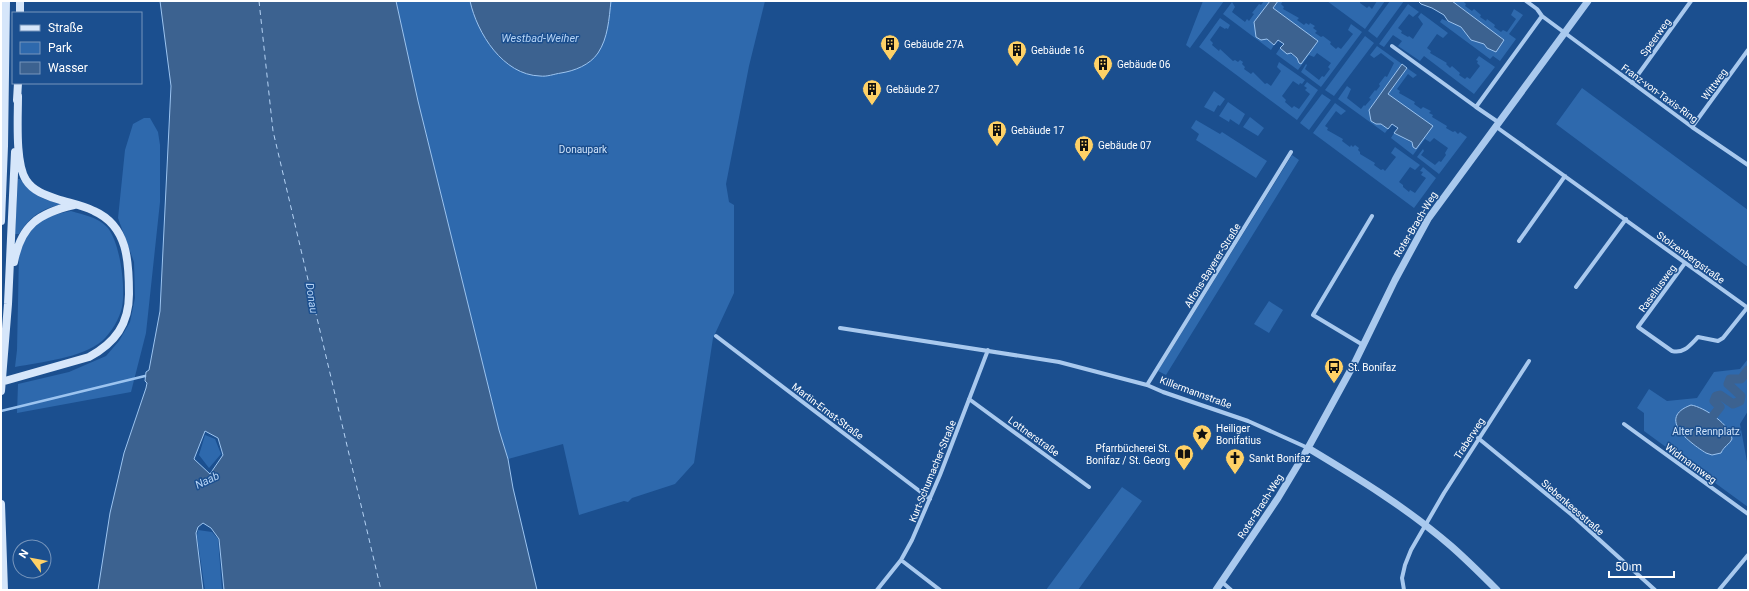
<svg xmlns="http://www.w3.org/2000/svg" width="1749" height="591" font-family="Roboto,sans-serif">
	<rect width="100%" height="100%" fill="#1b4f8f"/>
	<path fill="#2e69ad" d="M396,1H765L749,66L726,184L729,202L734,205V293L713,338L694,463L675,484L632,498L628,502L624,501L579,515L563,444L508,459L499,430L418,101Z
		M1203,1H1224L1190,48L1186,45Z
		M1264,1H1270L1254,23L1267,39L1274,45L1271,50L1223,14L1232,2L1235,7L1232,12L1245,22L1247,19L1249,21L1254,14L1252,13L1259,4L1261,5Z
		M1278,1H1283L1281,4L1284,7L1283,9L1299,18L1297,20L1304,25L1306,23L1309,25L1310,23L1315,26L1313,28L1317,31L1315,33L1321,37L1323,36L1331,42L1330,44L1336,49L1338,47L1341,49L1353,34L1348,30L1351,24L1362,32L1321,87L1301,72L1306,64L1307,65L1305,69L1319,80L1322,76L1324,77L1330,69L1328,67L1331,63L1317,53L1314,57L1309,55L1298,70L1276,54L1280,48L1297,58L1299,63L1301,64L1273,8Z
		M1327,1H1360V3L1367,8L1369,6L1372,9L1377,1H1385L1365,29Z
		M1390,1H1404L1377,38L1368,31Z
		M1452,1H1463L1466,4L1465,6L1472,11L1474,9L1481,15L1480,17L1486,21L1487,19L1495,25L1494,27L1501,32L1503,30L1507,32L1516,19L1511,15L1514,9L1523,15L1509,34L1516,39L1500,61L1493,56L1490,59L1440,22L1442,19L1461,27L1471,40L1484,44L1487,48L1496,52L1504,40Z
		M1408,4L1419,12L1413,17L1409,14L1398,28L1402,31L1401,33L1408,37L1409,36L1413,39L1423,24L1418,17L1421,13L1448,33L1443,38L1437,34L1427,48L1431,51L1430,53L1447,63L1446,64L1450,68L1452,66L1460,73L1459,75L1465,79L1467,77L1470,79L1480,66L1477,63L1478,61L1476,60L1479,56L1495,67L1474,94L1424,56L1420,61L1398,46L1402,41L1393,35L1384,47L1379,44Z
		M1220,18L1230,25L1228,29L1226,28L1225,29L1220,26L1210,40L1213,43L1212,45L1219,51L1220,49L1233,61L1235,60L1238,62L1240,60L1243,62L1242,64L1245,67L1244,69L1251,74L1253,72L1265,84L1267,83L1271,86L1281,71L1277,67L1279,62L1305,80L1302,84L1300,83L1299,85L1293,81L1282,96L1286,100L1285,102L1292,108L1294,106L1299,109L1310,94L1305,90L1307,88L1304,86L1307,82L1318,90L1297,120L1199,47Z
		M1365,36L1374,43L1334,96L1325,90Z
		M1377,46L1402,64L1369,110L1381,124L1388,129L1385,133L1338,99L1347,86L1351,89L1347,98L1361,109L1364,105L1365,106L1371,99L1369,98L1375,90L1376,91L1380,86L1379,84L1385,76L1387,77L1394,63L1381,53L1374,58L1370,55Z
		M1407,68L1417,75L1413,78L1408,74L1397,89L1400,91L1399,93L1415,102L1414,104L1421,109L1423,107L1431,111L1429,113L1433,115L1432,117L1447,126L1446,128L1453,132L1455,131L1458,134L1460,132L1467,137L1439,174L1417,157L1423,149L1424,151L1421,155L1435,165L1439,161L1441,162L1446,155L1445,153L1448,148L1434,138L1430,142L1425,139L1413,155L1391,138L1394,133L1412,143L1413,147L1416,149L1388,94Z
		M1582,88L1748,210V267L1556,124Z
		M1214,91L1225,99L1220,106L1218,105L1214,112L1204,107Z
		M1322,94L1331,100L1309,130L1300,123Z
		M1228,102L1245,114L1239,125L1230,119L1229,122L1219,116Z
		M1335,103L1346,111L1341,115L1336,111L1325,126L1328,128L1327,130L1343,139L1342,141L1350,147L1351,145L1353,147L1355,145L1359,148L1358,150L1360,152V154L1375,163L1374,165L1381,170L1383,169L1385,171L1396,157L1391,153L1395,147L1420,165L1415,170L1410,167L1399,182L1403,185V187L1409,192L1410,190L1415,193L1426,178L1421,175L1423,172L1420,171L1423,167L1436,178L1414,208L1313,133Z
		M1250,117L1264,128L1258,136L1243,127Z
		M144,118H150L158,132L160,145V202L146,333L131,392L17,413L18,384L69,372L106,356L119,341L130,322L135,298L134,262L118,218L125,150L133,124Z
		M1196,120L1220,134L1222,132L1267,161L1256,178L1196,140L1199,134L1191,128Z
		M1292,155L1299,160L1166,375L1158,371Z
		M18,179H20C30,193 42,200 59,203V205C40,209 29,218 19,234H15Z
		M71,211C84,215 97,217 107,227C120,241 126,288 122,307C120,318 111,333 102,341C82,358 41,362 15,367L17,350L19,254C29,226 42,216 71,211Z
		M1269,301L1283,310L1269,333L1254,324Z
		M1748,359V411L1740,424L1748,467V507L1644,431V413L1637,408L1649,389L1667,401L1697,398L1714,372L1740,369Z
		M205,435L215,439L221,454L209,468L199,455Z
		M1122,487L1142,501L1078,590H1046Z
		M198,530L212,532L218,539L222,590H205L197,536Z"/>
	<path fill="#3c6290" stroke="#9cc4f0" fill-rule="evenodd" d="M160,1H396L418,101L499,430L508,459L513,488L537,590H224L219,539L211,528L203,523L198,527L196,533L203,590H98L110,513L118,479L124,453L146,388L147,383L145,381L146,372L149,370L160,311L171,86ZM205,431L218,438L223,455L210,474L194,459Z
		M470,1H611C609,19 608,38 598,53C590,65 574,71 561,73C554,74 547,77 540,76C503,75 477,33 470,1Z
		M1270,1H1278L1273,8L1318,41L1301,64L1299,63L1297,58L1291,53L1287,54L1280,48L1284,44L1278,40L1274,45L1267,39L1261,40L1256,37L1254,22Z
		M1418,1H1452L1504,40L1496,52L1487,48L1484,44L1471,40L1461,27L1448,21L1444,15L1432,8L1421,4Z
		M1402,64L1407,68L1388,94L1433,126L1416,149L1413,147L1412,142L1394,133L1398,128L1392,124L1388,129L1381,124H1376L1371,121L1369,110Z
		M1691,405C1704,407 1731,425 1732,439C1729,445 1724,446 1721,453L1712,455L1706,453C1690,443 1656,418 1691,405Z"/>
	<g fill="none" stroke-linecap="round" stroke-linejoin="round">
		<path stroke="#9cc4f0" stroke-width="2.5" d="M1,411L145,376"/>
		<path stroke="#3c6290" stroke-width="9" d="M1713,416L1720,407L1714,401L1716,396L1720,395L1733,404L1740,401L1741,396L1728,384L1730,379H1741L1748,370"/>
		<path stroke="#b5d3f5" stroke-width="1" stroke-dasharray="5 4" stroke-linecap="butt" d="M259,1L273,131L381,590"/>
		<path stroke="#a9c9ee" stroke-width="4" d="M1526,1L1537,9L1542,16
			M1392,46L1476,107
			M1632,83L1691,1
			M1498,122L1476,107L1542,16L1692,127L1748,165
			M1495,126L1748,308
			M1692,127L1748,50
			M1519,241L1565,176
			M1685,263L1638,327L1672,351C1684,354 1690,345 1698,337L1718,341L1723,338L1747,308
			M1576,287L1626,219
			M840,328L1059,362L1147,385L1163,392L1248,421L1308,448
			M716,336L930,499
			M1363,345L1313,315L1372,216
			M1147,385L1291,152
			M969,399L1089,487
			M1624,424L1748,514
			M1478,438L1572,515L1655,590
			M901,560L940,590
			M1222,582L1231,590
			M877,590L901,560L912,540L940,475L988,350
			M1404,590L1402,578L1405,565L1411,550L1444,493L1529,361
			M1719,590L1748,555"/>
		<path stroke="#a9c9ee" stroke-width="7" d="M1308,448C1358,478 1407,508 1451,546C1467,560 1482,575 1497,590
			M1216,590L1278,498L1308,448L1355,362L1395,280L1428,219L1588,1"/>
		<path stroke="#d6e6fa" stroke-width="8" d="M20,13V1
			M17,100L18,83
			M1,221L4,146L6,1
			M14,262C21,225 39,213 74,205
			M1,382L89,357C115,343 129,324 129,294C129,262 128,226 94,211C82,205 69,203 57,199C45,195 33,191 26,180C15,163 18,118 18,96
			M1,391L8,304L15,152
			M1,504L4,590"/>
	</g>
	<defs>
		<symbol id="building-pin" viewBox="-11 -11 22 30"><path d="M0 17L-7.5 6A9.5 9.5 0 1 1 7.5 6Z" fill="#ffd166" stroke="#1b4f8f"/><path d="M-4-6H4V6H1V3H-1V6H-4ZM-2.5-4.3h1.7v1.8h-1.7ZM.8-4.3h1.7v1.8H.8ZM-2.5-1h1.7V.8h-1.7ZM.8-1h1.7V.8H.8Z" fill="#111"/></symbol>
		<symbol id="bus-pin" viewBox="-11 -11 22 30"><path d="M0 17L-7.5 6A9.5 9.5 0 1 1 7.5 6Z" fill="#ffd166" stroke="#1b4f8f"/><path d="M-5-6H5V4H4V6H2V4H-2V6H-4V4H-5ZM-3.5-4V0h7V-4ZM-3.5 1.2v1.5H-2V1.2ZM2 1.2v1.5H3.5V1.2Z" fill="#111"/></symbol>
		<symbol id="sight-pin" viewBox="-11 -11 22 30"><path d="M0 17L-7.5 6A9.5 9.5 0 1 1 7.5 6Z" fill="#ffd166" stroke="#1b4f8f"/><path d="M0-6L1.8-2.2L6-1.7L2.9 1.2L3.7 5.4L0 3.3L-3.7 5.4L-2.9 1.2L-6-1.7L-1.8-2.2Z" fill="#111"/></symbol>
		<symbol id="library-pin" viewBox="-11 -11 22 30"><path d="M0 17L-7.5 6A9.5 9.5 0 1 1 7.5 6Z" fill="#ffd166" stroke="#1b4f8f"/><path d="M-6-4Q-3-5.5-.7-3.5V5Q-3 3-6 4ZM6-4Q3-5.5 .7-3.5V5Q3 3 6 4Z" fill="#111"/></symbol>
		<symbol id="church-pin" viewBox="-11 -11 22 30"><path d="M0 17L-7.5 6A9.5 9.5 0 1 1 7.5 6Z" fill="#ffd166" stroke="#1b4f8f"/><path d="M-1.2-6h2.4v3.5h3.3v2.4h-3.3V6h-2.4V-.1h-3.3v-2.4h3.3Z" fill="#111"/></symbol>
	</defs>
	<g fill-rule="evenodd">
		<use href="#building-pin" x="879" y="33" width="22" height="30"/>
		<use href="#building-pin" x="1006" y="39" width="22" height="30"/>
		<use href="#building-pin" x="1092" y="53" width="22" height="30"/>
		<use href="#building-pin" x="861" y="78" width="22" height="30"/>
		<use href="#building-pin" x="986" y="119" width="22" height="30"/>
		<use href="#building-pin" x="1073" y="134" width="22" height="30"/>
		<use href="#bus-pin" x="1323" y="356" width="22" height="30"/>
		<use href="#sight-pin" x="1191" y="423" width="22" height="30"/>
		<use href="#library-pin" x="1173" y="443" width="22" height="30"/>
		<use href="#church-pin" x="1224" y="447" width="22" height="30"/>
	</g>
	<g text-anchor="middle" stroke-width="3" stroke-linejoin="round" paint-order="stroke">
		<g font-size="10" fill="#fff" stroke="#1b4f8f">
			<text transform="translate(1655 37) rotate(-54)" y="4">Speerweg</text>
			<text transform="translate(1714 84) rotate(-54)" y="4">Wittweg</text>
			<text transform="translate(1660 93) rotate(36)" y="4">Franz-von-Taxis-Ring</text>
			<text transform="translate(1415 224) rotate(-59)" y="4">Roter-Brach-Weg</text>
			<text transform="translate(1691 257) rotate(36)" y="4">Stolzenbergstraße</text>
			<text transform="translate(1212 265) rotate(-58)" y="4">Alfons-Bayerer-Straße</text>
			<text transform="translate(1657 288) rotate(-54)" y="4">Raseliusweg</text>
			<text transform="translate(1196 392) rotate(20)" y="4">Killermannstraße</text>
			<text transform="translate(828 411) rotate(37)" y="4">Martin-Ernst-Straße</text>
			<text transform="translate(1034 436) rotate(36)" y="4">Lottnerstraße</text>
			<text transform="translate(1469 438) rotate(-57)" y="4">Traberweg</text>
			<text transform="translate(1691 463) rotate(36)" y="4">Widmannweg</text>
			<text transform="translate(932 471) rotate(-68)" y="4">Kurt-Schumacher-Straße</text>
			<text transform="translate(1260 506) rotate(-57)" y="4">Roter-Brach-Weg</text>
			<text transform="translate(1573 507) rotate(41)" y="4">Siebenkeesstraße</text>
		</g>
		<g font-size="10" fill="#fff" stroke="#1b4f8f" text-anchor="start">
			<text x="904" y="48">Gebäude 27A</text>
			<text x="1031" y="54">Gebäude 16</text>
			<text x="1117" y="68">Gebäude 06</text>
			<text x="886" y="93">Gebäude 27</text>
			<text x="1011" y="134">Gebäude 17</text>
			<text x="1098" y="149">Gebäude 07</text>
			<text x="1348" y="371">St. Bonifaz</text>
			<text x="1216" y="432">Heiliger<tspan x="1216" dy="12">Bonifatius</tspan></text>
			<text x="1170" y="452" text-anchor="end">Pfarrbücherei St.<tspan x="1170" dy="12">Bonifaz / St. Georg</tspan></text>
			<text x="1249" y="462">Sankt Bonifaz</text>
		</g>
		<g font-size="10" fill="#cfe3fa" stroke="#1b4f8f">
			<text x="583" y="153">Donaupark</text>
			<text x="1706" y="435">Alter Rennplatz</text>
		</g>
		<g font-size="11" font-style="italic" fill="#b5d3f5" stroke="#1b4f8f">
			<text x="540" y="42">Westbad-Weiher</text>
			<text transform="translate(312 298) rotate(81)" y="4">Donau</text>
			<text transform="translate(207 480) rotate(-26)" y="4">Naab</text>
		</g>
	</g>
	<rect width="1749" height="591" fill="none" stroke="#ffffff" stroke-width="4"/>
	<rect x="12" y="12" width="130" height="72" fill="#1b4f8f" stroke="#7695bc"/>
	<rect x="20" y="25" width="20" height="6" fill="#d6e6fa" stroke="#7695bc"/>
	<text x="48" y="32" font-size="12" fill="#ffffff">Straße</text>
	<rect x="20" y="42" width="20" height="12" fill="#2e69ad" stroke="#7695bc"/>
	<text x="48" y="52" font-size="12" fill="#ffffff">Park</text>
	<rect x="20" y="62" width="20" height="12" fill="#3c6290" stroke="#7695bc"/>
	<text x="48" y="72" font-size="12" fill="#ffffff">Wasser</text>
	<g transform="translate(32 559) rotate(302)"><circle r="19" fill="#1b4f8f" stroke="#7695bc"/>
	<path d="M0-3L7 15L0 10L-7 15Z" fill="#ffd166"/>
	<text y="-6" font-size="11" font-weight="bold" text-anchor="middle" fill="#ffffff">N</text>
	</g>
	<path d="M1609 571v6h65v-6" fill="none" stroke="#ffffff" stroke-width="2"/>
	<text x="1615" y="571" font-size="12" fill="#ffffff" stroke="#1b4f8f" stroke-width="3" paint-order="stroke">50 m</text>
</svg>
